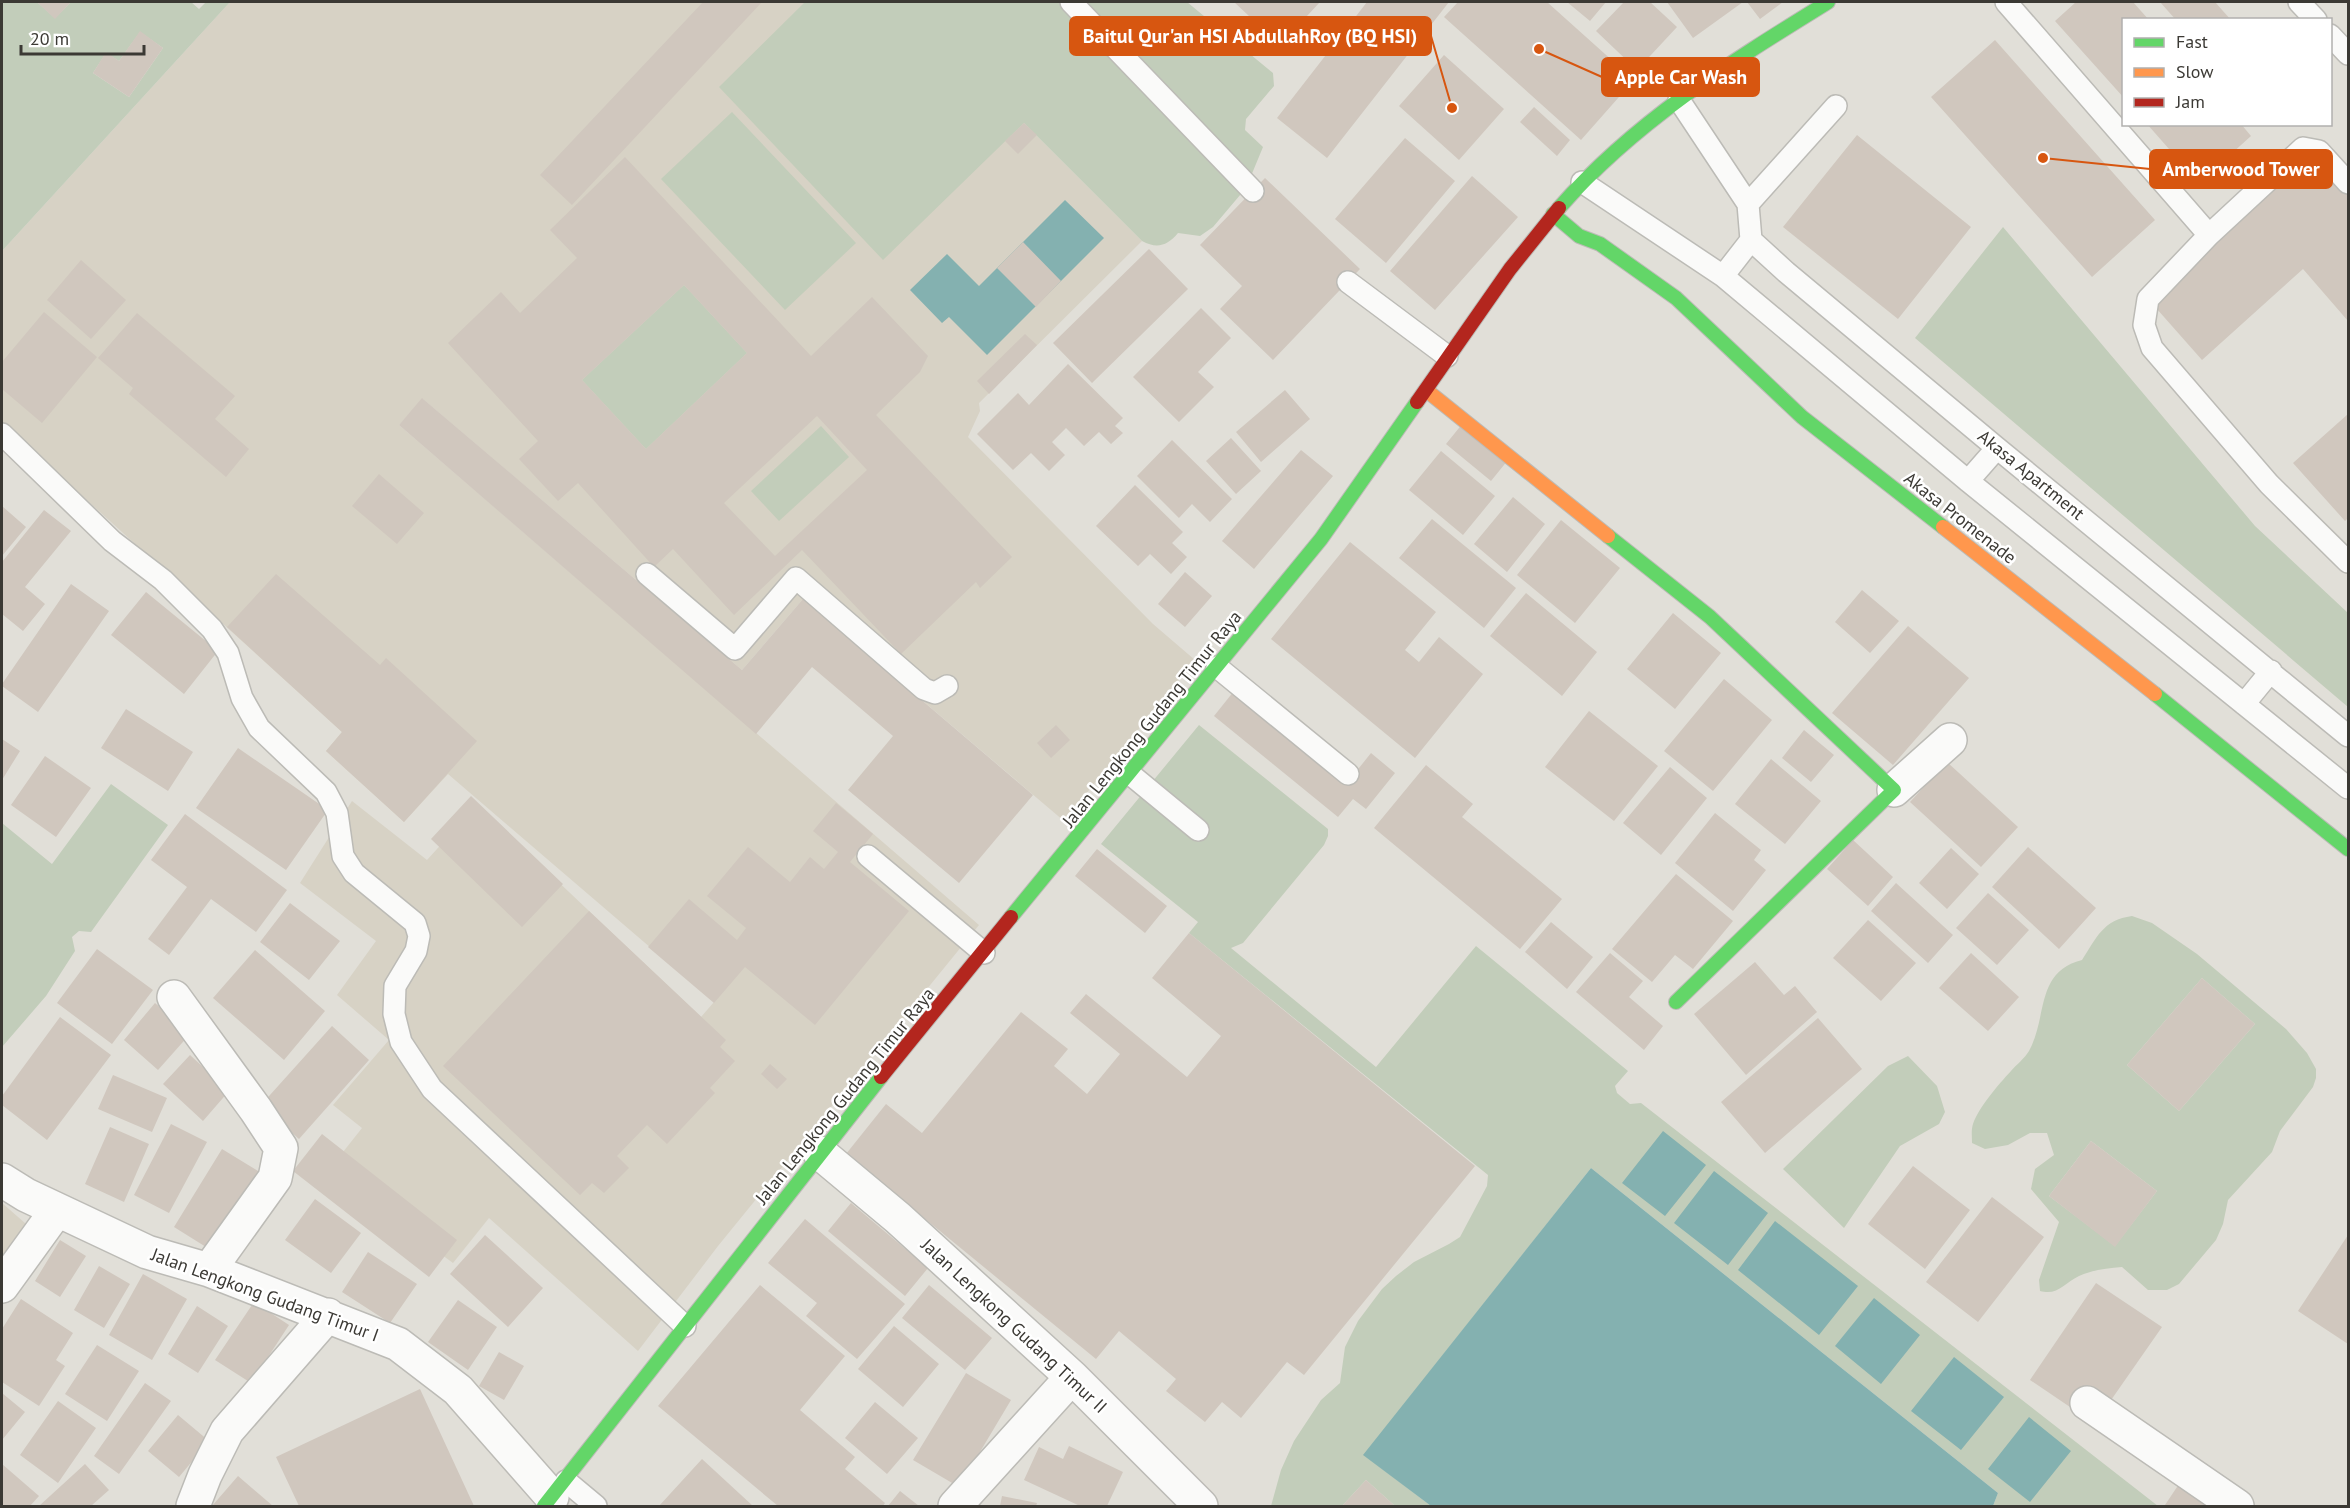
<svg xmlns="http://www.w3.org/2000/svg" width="2350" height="1508" font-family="'PT Sans',sans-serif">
	<rect width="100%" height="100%" fill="#e1dfd8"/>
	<path fill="#d7d2c5" d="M230,2H903L1142,241L979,403L980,411L968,437L1153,624L1195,660L1064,821L803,599L742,670L423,399L399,425L979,925L718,1246L638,1351L489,1218L453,1263L328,1171L362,1128L333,1105L389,1040L337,995L376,941L300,883L352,801L427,860L477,805L701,1017L714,1002L448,774L404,822L326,751L342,732L2,423V251Z
		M2,1203L33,1230L2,1271Z"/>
	<path fill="#c2cdba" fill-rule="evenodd" d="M2,2H37L55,18L71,2H191L199,9L206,2H230L2,251ZM140,32L163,48L129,97L93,73L106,53L119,61Z
		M805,2H1187L1273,73L1274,86L1246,119L1245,130L1263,147L1246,188L1213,227L1200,236L1178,233C1167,246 1157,249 1142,241L1024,123L883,260L719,87Z
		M732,112L856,243L785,310L661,179Z
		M2003,227L2255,526L2348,613V707L1915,338Z
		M684,285L747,353L646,449L582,380Z
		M821,426L849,457L779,521L751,491Z
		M1199,725L1328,829V836L1324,845L1243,943L1231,948L1376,1067L1476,946L1628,1071L1615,1086L1617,1093L1630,1104L1641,1103L2158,1506H1993L1998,1493L1591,1168L1364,1455L1431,1506H1395L1366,1480L1342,1506H1271L1281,1470L1294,1441L1321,1400L1340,1383L1345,1347L1358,1321L1382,1289L1396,1276L1414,1262L1449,1244L1460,1237L1487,1186L1488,1175L1189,933L1198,922L1101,844Z
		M111,784L168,825L91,932L79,931L72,937L75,951L46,996L2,1047V823L52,864Z
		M2132,916L2152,923L2197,954L2286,1029L2307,1053L2316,1069V1078L2313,1087L2280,1131L2272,1152L2228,1200L2223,1224L2216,1240L2179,1284L2167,1290H2148L2122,1267C2107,1268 2093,1270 2079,1276C2064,1283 2058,1296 2040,1291L2039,1280L2059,1222L2031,1189L2035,1169L2054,1155L2047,1133H2030L2008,1145L1985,1149L1972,1143C1972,1137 1971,1130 1973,1124C1979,1107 1998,1085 2011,1071C2016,1065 2025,1058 2029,1051C2048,1016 2035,972 2082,960C2097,937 2103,920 2132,916ZM2202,978L2255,1024L2179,1111L2127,1065ZM2091,1141L2157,1191L2115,1246L2049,1196Z
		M1908,1056L1937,1086L1945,1112L1939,1124L1900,1146L1844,1228L1783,1169L1888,1066Z"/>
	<path fill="#84b1b0" d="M1065,200L1104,238L987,355L949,317L942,323L910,290L947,254L979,286Z
		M1663,1131L1706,1165L1665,1216L1622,1183Z
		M1591,1168L1998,1493L1993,1506H1431L1363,1455Z
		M1714,1171L1768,1213L1728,1265L1674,1223Z
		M1775,1221L1858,1286L1819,1335L1738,1270Z
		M1874,1298L1920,1335L1881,1384L1835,1346Z
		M1954,1357L2004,1397L1961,1450L1911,1411Z
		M2029,1417L2071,1451L2030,1502L1988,1469Z"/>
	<path fill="#d0c7be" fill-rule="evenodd" d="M37,2H71L55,19Z
		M703,2H762L572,205L540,175Z
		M1234,2H1320L1280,45Z
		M1367,2H1449L1327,158L1277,118Z
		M1458,2H1547L1634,80L1581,140L1444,17Z
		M1567,2H1606L1590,21Z
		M1624,2H1650L1677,27L1637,70L1596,31Z
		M1667,2H1743L1693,38Z
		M1747,2H1783L1760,19Z
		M2076,2H2133L2149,20H2124V98L2055,21Z
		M2160,2H2215L2231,20H2176Z
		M140,31L163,48L129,97L93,73L106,52L119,61Z
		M1995,40L2155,220L2092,277L1931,97Z
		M1444,55L1504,109L1459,160L1399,106Z
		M1534,107L1570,140L1557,156L1520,122Z
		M1024,123L1037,135L1018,154L1005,141Z
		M2147,124H2241L2251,136L2199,183Z
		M1857,135L1971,227L1898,319L1783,227Z
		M1405,138L1455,181L1386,263L1335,219Z
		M2312,154L2348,194V321L2303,269L2202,360L2149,300Z
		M625,157L811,356L872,297L928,356L920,372L876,415L1012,557L980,588L976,582L901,654L802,550L734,615L673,549L654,567L578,483L558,501L519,459L538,441L448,343L501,292L520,313L577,258L550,230ZM684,285L747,353L646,449L582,380ZM817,416L867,470L775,556L724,503Z
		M1472,176L1518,217L1435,310L1390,271Z
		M1265,178L1360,269L1273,360L1220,309L1242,286L1200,245Z
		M1023,242L1061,281L1036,307L997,268Z
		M1149,249L1188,289L1092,383L1053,343Z
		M81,260L126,300L91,339L47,300Z
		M1201,308L1231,338L1198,372L1214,387L1179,422L1133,377Z
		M44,312L97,357L42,423L2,389V362Z
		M137,313L235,396L215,419L249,449L226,477L129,394L133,388L98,358Z
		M1025,334L1037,345L989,394L977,381Z
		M1068,364L1123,418L1115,426L1123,433L1111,444L1099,432L1084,446L1066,428L1052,442L1065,455L1049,471L1031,453L1013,470L977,434L1018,393L1029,405Z
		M1285,390L1310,419L1261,462L1236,432Z
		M422,398L742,670L803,599L1033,795L959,883L848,790L893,736L812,667L756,734L399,425Z
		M2348,414V518L2345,521L2293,463Z
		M1463,423L1508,460L1491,481L1446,444Z
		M1231,438L1261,471L1236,494L1206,461Z
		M1172,440L1232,499L1210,522L1192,504L1179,518L1137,476Z
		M1301,450L1333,476L1254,569L1222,541Z
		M1441,451L1495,496L1463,535L1409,490Z
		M379,474L424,513L397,544L352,506Z
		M1135,485L1183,532L1172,543L1187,557L1171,574L1150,554L1138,566L1096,526Z
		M1513,497L1545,524L1507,572L1474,544Z
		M2,506L26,527L2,556Z
		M44,510L71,531L25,587L45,604L23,631L2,614V562Z
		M1432,519L1516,588L1484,628L1399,558Z
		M1561,520L1620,568L1575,623L1517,575Z
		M1350,542L1436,612L1405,650L1419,662L1439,637L1483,674L1415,758L1271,639Z
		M1185,572L1212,596L1185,627L1158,604Z
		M276,574L380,665L386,658L477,741L404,822L326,751L342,732L227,627Z
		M71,584L109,611L38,712L2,686V684Z
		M1862,590L1899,621L1870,653L1835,622Z
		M146,592L218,651L184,694L111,635Z
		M1526,593L1597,652L1562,696L1490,636Z
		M1673,613L1721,653L1675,709L1627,669Z
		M1908,626L1969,678L1893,765L1832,713Z
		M1724,679L1772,720L1713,791L1664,751Z
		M1234,691L1347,783L1371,753L1395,773L1366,809L1353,799L1338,817L1214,716Z
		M126,709L193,752L168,791L101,748Z
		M1589,711L1658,766L1614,821L1545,767Z
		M1056,725L1070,740L1051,758L1037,743Z
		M1804,730L1834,755L1811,782L1782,758Z
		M2,739L20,751L2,780Z
		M238,748L328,810L286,870L196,808Z
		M45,756L91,788L56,837L11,805Z
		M1771,759L1821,801L1785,844L1735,804Z
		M1947,762L2018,827L1981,867L1910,802Z
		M1426,765L1473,804L1462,817L1562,899L1520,949L1374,828Z
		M1670,767L1707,798L1661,855L1623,823Z
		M471,796L563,884L522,927L431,839Z
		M836,803L873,834L850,862L909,911L815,1025L745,967L714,1003L648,947L689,899L737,940L746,928L707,896L748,847L790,882L810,857L824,869L838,852L813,831Z
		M1715,813L1761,850L1754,860L1766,870L1733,911L1675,863Z
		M185,814L287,890L256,932L211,899L169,955L148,939L187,887L151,860Z
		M1853,840L1893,877L1868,906L1827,869Z
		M2028,847L2096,908L2059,949L1992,887Z
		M1951,848L1979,874L1947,909L1919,883Z
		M1097,849L1167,906L1145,933L1075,876Z
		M1676,874L1733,921L1693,969L1675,955L1652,982L1612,949Z
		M1896,883L1953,935L1928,963L1871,911Z
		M1988,893L2029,930L1997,965L1956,928Z
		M290,903L340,941L309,980L260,942Z
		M589,911L726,1040L720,1047L735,1061L710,1088L715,1093L667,1144L647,1125L617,1156L629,1168L604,1193L592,1183L580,1195L443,1066Z
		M1868,920L1916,963L1881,1001L1833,958Z
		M1551,922L1593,957L1567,989L1525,952Z
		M1189,933L1475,1166L1304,1375L1287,1362L1241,1418L1222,1402L1205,1422L1166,1391L1176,1379L1119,1331L1096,1359L846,1154L886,1104L922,1133L1021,1012L1068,1049L1054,1066L1087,1094L1120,1054L1070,1013L1086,994L1187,1077L1221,1036L1152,978Z
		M97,949L153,990L112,1044L57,1003Z
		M255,950L325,1011L284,1060L213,998Z
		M1610,953L1643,981L1629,997L1663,1026L1644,1050L1576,992Z
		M1971,953L2019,997L1988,1031L1939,988Z
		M1755,962L1784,995L1795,986L1817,1012L1746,1075L1694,1014Z
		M2202,978L2255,1024L2179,1111L2127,1065Z
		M155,1003L190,1034L158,1070L124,1040Z
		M60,1017L111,1055L47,1140L2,1105V1096Z
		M1818,1018L1862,1069L1765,1153L1721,1102Z
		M332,1026L369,1060L299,1139L261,1105Z
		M190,1055L229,1091L203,1121L163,1084Z
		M770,1064L787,1079L777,1089L761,1074Z
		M113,1075L167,1098L152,1132L98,1109Z
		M171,1124L207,1142L169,1213L134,1195Z
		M110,1127L149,1144L124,1202L85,1184Z
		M322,1134L457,1240L429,1277L293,1171Z
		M2091,1141L2157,1191L2115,1247L2049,1196Z
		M222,1149L263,1174L214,1252L174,1227Z
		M1913,1166L1970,1210L1925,1269L1868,1224Z
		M1992,1197L2044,1237L1978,1322L1926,1282Z
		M315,1199L361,1233L331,1273L285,1240Z
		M851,1203L928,1268L905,1296L828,1231Z
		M805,1219L905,1304L857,1359L806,1316L817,1303L768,1263Z
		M485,1235L543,1288L508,1327L450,1274Z
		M2348,1235V1344L2298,1311Z
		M60,1240L86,1256L60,1297L35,1281Z
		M368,1252L417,1284L390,1323L342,1292Z
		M99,1266L130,1284L104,1328L74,1310Z
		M143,1274L187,1299L152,1360L109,1335Z
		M2096,1283L2162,1327L2109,1403L2084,1386L2070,1407L2030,1380Z
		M760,1285L845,1356L800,1410L855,1457L845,1469L885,1503L883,1506H778L658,1406Z
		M929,1285L992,1338L965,1370L902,1318Z
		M21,1299L73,1333L56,1360L65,1366L39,1406L2,1382V1329Z
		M458,1300L497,1327L468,1370L428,1342Z
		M254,1302L289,1325L251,1383L215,1360Z
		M197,1306L228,1326L198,1373L168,1354Z
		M894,1326L939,1364L903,1407L858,1369Z
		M97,1345L139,1371L107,1421L65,1394Z
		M499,1352L524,1366L504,1400L479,1386Z
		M966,1373L1011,1400L959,1487L913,1460Z
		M145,1383L171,1401L119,1474L94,1456Z
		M420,1389L474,1506H299L276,1457Z
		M2,1393L25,1412L2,1440Z
		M58,1401L96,1428L58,1483L20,1455Z
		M875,1402L918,1438L887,1474L845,1438Z
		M178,1415L209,1441L179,1477L148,1451Z
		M1069,1446L1123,1472L1107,1506H1080L1024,1480L1039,1447L1063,1459Z
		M702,1459L753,1506H659Z
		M2,1464L39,1496L30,1506H2Z
		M85,1464L109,1490L91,1506H39Z
		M238,1476L273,1506H212Z
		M2183,1478L2225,1506L2165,1505Z
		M1366,1480L1395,1506H1342Z
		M900,1491L919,1506H888Z
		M1002,1496L1037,1503L1036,1506H1000Z"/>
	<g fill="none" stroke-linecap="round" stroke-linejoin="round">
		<defs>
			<path id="lane" d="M1071,2L1253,191
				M2006,2L2209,235L2148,299L2144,325L2152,348L2269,484L2348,562
				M2299,2L2316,20
				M2330,35L2348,54
				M1679,100L1748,204L1751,240
				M1582,182L1723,276
				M1748,204L1836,106
				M2209,235L2303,148L2319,151L2348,183
				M1751,240L1723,276L1968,481L2348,788
				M1751,240L1786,272L1997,448L2348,736
				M1348,282L1447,356
				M2,434L112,541L163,580L212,629L228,653L242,698L259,728L326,792L337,813L343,856L354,873L415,923L419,936L416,951L395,986L394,1014L401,1042L432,1089L685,1326
				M1968,481L1997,448
				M647,574L735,649L796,578L924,689L935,693L947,686
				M1217,667L1348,774
				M2244,704L2271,671
				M1130,774L1198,830
				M868,856L984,953
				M566,1481L596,1506"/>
			<path id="street" d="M1894,790L1950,740
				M174,997L256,1110L281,1148L275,1178L209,1270
				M820,1153L898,1218L1072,1377L1201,1506
				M2,1180L26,1195L147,1252L209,1270L398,1344L458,1390L552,1497
				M2,1286L57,1210
				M2087,1403L2237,1506
				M193,1506L205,1475L227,1431L328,1315
				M955,1506L1072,1377"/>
			<path id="fast" d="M1559,208C1635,121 1731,62 1828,2
				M1553,214L1579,236L1600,244L1676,298L1802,417L1943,527
				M1608,536L1710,617L1894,790L1676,1002
				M2155,694L2348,849
				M1011,917L1321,539L1417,402
				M544,1506L881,1077"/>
			<path id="slow" d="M1426,390L1608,536
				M1943,527L2155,694"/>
			<path id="jam" d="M1417,402L1510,269L1559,208
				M881,1077L1011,917"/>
		</defs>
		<use href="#lane" stroke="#bcbbb6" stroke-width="24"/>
		<use href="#street" stroke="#bcbbb6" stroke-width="36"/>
		<use href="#fast" stroke="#bcbbb6" stroke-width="16"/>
		<use href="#slow" stroke="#bcbbb6" stroke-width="16"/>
		<use href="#jam" stroke="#bcbbb6" stroke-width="16"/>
		<use href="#lane" stroke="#fafaf9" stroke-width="21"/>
		<use href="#street" stroke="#fafaf9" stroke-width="33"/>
		<use href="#fast" stroke="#63d668" stroke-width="14"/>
		<use href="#slow" stroke="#ff974d" stroke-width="14"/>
		<use href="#jam" stroke="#b3261e" stroke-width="14"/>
	</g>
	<g text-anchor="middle" stroke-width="5" stroke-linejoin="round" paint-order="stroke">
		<g font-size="18" fill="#3b3934" stroke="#fff">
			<text transform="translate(2031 475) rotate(39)" y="6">Akasa Apartment</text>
			<text transform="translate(1960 518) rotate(38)" y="6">Akasa Promenade</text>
			<text transform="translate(1152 719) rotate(-51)" y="6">Jalan Lengkong Gudang Timur Raya</text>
			<text transform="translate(845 1096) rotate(-51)" y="6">Jalan Lengkong Gudang Timur Raya</text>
			<text transform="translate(265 1295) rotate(20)" y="6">Jalan Lengkong Gudang Timur I</text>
			<text transform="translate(1014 1326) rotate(43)" y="6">Jalan Lengkong Gudang Timur II</text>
		</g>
	</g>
	<path fill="none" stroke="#d75610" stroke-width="2" d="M1452 108L1431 36M1539 49L1602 77M2043 158L2150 169"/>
	<g fill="#d75610" stroke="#fff" stroke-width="2">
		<circle cx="1452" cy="108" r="6"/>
		<circle cx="1539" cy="49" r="6"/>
		<circle cx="2043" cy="158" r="6"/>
	</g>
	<g fill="#d75610" stroke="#d75610" stroke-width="2">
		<rect x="1070" y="17" width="361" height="38" rx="6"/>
		<rect x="1602" y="58" width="157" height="38" rx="6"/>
		<rect x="2150" y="150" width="182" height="38" rx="6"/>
	</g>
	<g font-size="20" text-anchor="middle" font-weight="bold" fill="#fff">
		<text x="1250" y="43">Baitul Qur'an HSI AbdullahRoy (BQ HSI)</text>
		<text x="1681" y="84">Apple Car Wash</text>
		<text x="2241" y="176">Amberwood Tower</text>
	</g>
	<rect width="2350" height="1508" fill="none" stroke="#3b3934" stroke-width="6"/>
	<rect x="2122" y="18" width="210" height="108" fill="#ffffff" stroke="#b1b0ae" stroke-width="1.5"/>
	<rect x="2134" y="38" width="30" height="9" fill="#63d668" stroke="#b1b0ae" stroke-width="1.5"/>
	<text x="2176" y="48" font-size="18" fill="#3b3934">Fast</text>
	<rect x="2134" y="68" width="30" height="9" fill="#ff974d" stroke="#b1b0ae" stroke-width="1.5"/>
	<text x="2176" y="78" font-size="18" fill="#3b3934">Slow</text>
	<rect x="2134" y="98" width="30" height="9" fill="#b3261e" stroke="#b1b0ae" stroke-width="1.5"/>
	<text x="2176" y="108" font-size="18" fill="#3b3934">Jam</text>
	<path d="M21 45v9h123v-9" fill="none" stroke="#3b3934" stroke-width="3"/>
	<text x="30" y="45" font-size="18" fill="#3b3934" stroke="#ffffff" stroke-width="4.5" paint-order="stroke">20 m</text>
</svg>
